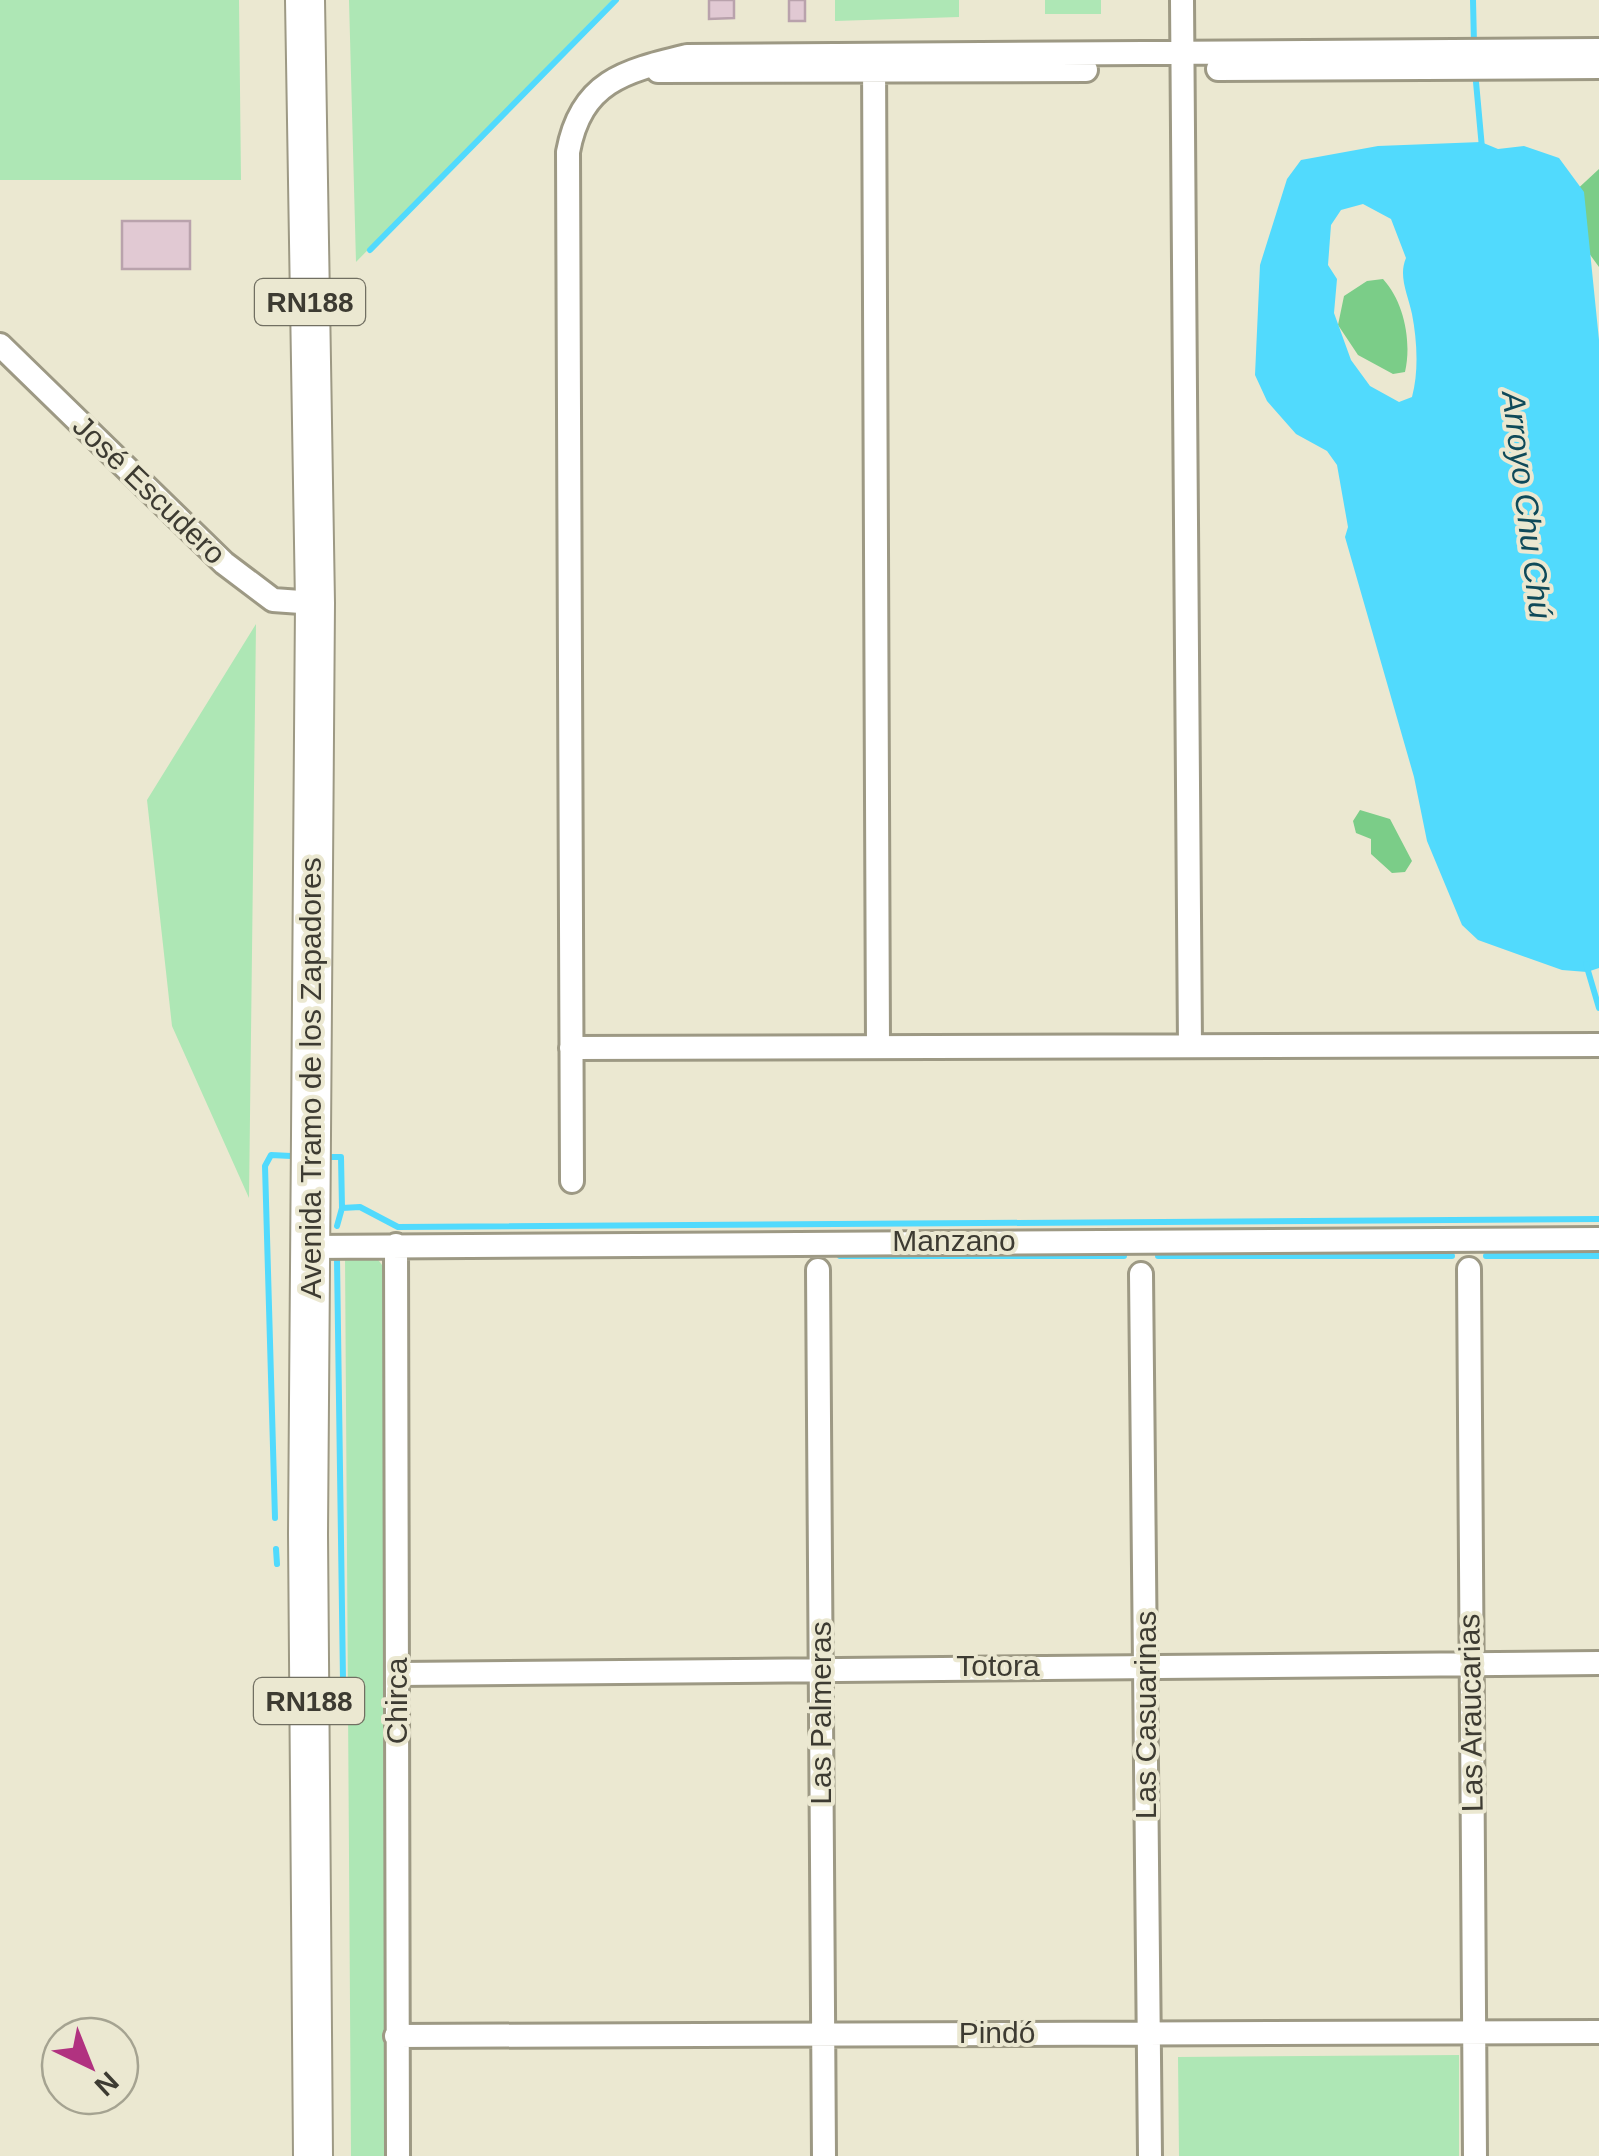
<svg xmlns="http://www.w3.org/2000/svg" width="1599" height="2156" font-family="Helvetica,sans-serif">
	<rect width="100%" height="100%" fill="#ebe8d1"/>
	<path fill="#aee7b5" d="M0,0H239L241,180H0Z
		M349,0H612L356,262Z
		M835,0H959V17L835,21Z
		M1045,0H1101V14H1045Z
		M256,624L249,1198L172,1026L147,800Z
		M373,1253L385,1269L386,2156H351L345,1254Z
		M1459,2055V2156H1179L1178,2057Z"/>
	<path fill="#7bcd88" d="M1599,169V267L1583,245L1572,194Z
		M1383,279C1404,302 1412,341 1405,372L1393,374L1358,355L1338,325L1344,296L1367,281Z
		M1360,810L1390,819L1412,861L1405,872L1392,873L1371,854V839L1356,833L1353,821Z"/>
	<path fill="#51dafd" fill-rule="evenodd" d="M1481,142L1498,149L1524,146L1559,158L1584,192L1599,340V968L1587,972L1562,970L1478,940L1462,925L1427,841L1414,777L1345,537L1348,527L1337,465L1327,451L1296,434L1267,401L1255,375L1260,265L1287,179L1301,160L1378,146ZM1363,204L1391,219L1406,258C1398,276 1408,295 1412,314C1417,340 1419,371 1412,397L1399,402L1370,386L1351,360L1334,313L1337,279L1328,265L1331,225L1341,210Z"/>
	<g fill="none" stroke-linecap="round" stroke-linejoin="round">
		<path stroke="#51dafd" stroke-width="6" d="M1473,0L1474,44
			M1475,71L1482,148
			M370,250L616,0
			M1586,964L1599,1008
			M329,1157H341L342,1208L360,1207L398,1227L1599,1219
			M337,1226L342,1208
			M840,1256H1124
			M1158,1256H1452
			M1486,1256H1599
			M337,1259L343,1680
			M275,1518L265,1166L271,1155L291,1156
			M276,1549L277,1564"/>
	</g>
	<path fill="#e1c9d3" stroke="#b9a2ac" stroke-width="2.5" d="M709,0H734V18L709,19Z
		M789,0H805V21H789Z
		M122,221H190V269H122Z"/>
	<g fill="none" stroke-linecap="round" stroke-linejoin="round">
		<defs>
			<path id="minor" d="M1182,0L1190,1046
				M874,55L878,1046
				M1218,69L1599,67
				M658,71L1086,70
				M0,345L224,563L273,600L315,603
				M571,1048L1599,1045
				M572,1181L568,152C581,81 625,71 687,56L1599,50
				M396,1245L398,2156
				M309,1247L1599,1239
				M1469,1269L1475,2156
				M818,1270L824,2156
				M1141,1274L1150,2156
				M398,1674L1599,1663
				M396,2036L1599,2032"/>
			<path id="trunk" d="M305,0L315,603L308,1534L313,2156"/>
		</defs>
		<use href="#minor" stroke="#9d9984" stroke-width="28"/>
		<use href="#trunk" stroke="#9d9984" stroke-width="42"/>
		<use href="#minor" stroke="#fff" stroke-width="22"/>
		<use href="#trunk" stroke="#fff" stroke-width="38"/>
	</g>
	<g text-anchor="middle" stroke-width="8" stroke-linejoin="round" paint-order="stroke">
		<g fill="#ebe8d1" stroke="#716f62" stroke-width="2.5">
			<rect x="255" y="279" width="110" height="46" rx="8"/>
			<rect x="254" y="1678" width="110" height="46" rx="8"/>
		</g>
		<g font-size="28" font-weight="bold" fill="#3d3b32">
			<text x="310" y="312">RN188</text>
			<text x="309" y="1711">RN188</text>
		</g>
		<g font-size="30" fill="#3d3b32" stroke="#ebe8d1">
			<text transform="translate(149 490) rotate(44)" y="10">José Escudero</text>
			<text transform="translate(311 1078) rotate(-90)" y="10">Avenida Tramo de los Zapadores</text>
			<text x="954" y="1251">Manzano</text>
			<text x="998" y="1676">Totora</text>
			<text transform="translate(397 1701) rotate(-90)" y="10">Chirca</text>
			<text transform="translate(821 1713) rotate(-90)" y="10">Las Palmeras</text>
			<text transform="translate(1471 1713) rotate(-91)" y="10">Las Araucarias</text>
			<text transform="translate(1146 1715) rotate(-90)" y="10">Las Casuarinas</text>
			<text x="997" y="2043">Pindó</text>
		</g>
		<g font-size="32" font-style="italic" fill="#0f4a59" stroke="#ebe8d1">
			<text transform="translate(1527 505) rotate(83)" y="11">Arroyo Chu Chú</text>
		</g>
	</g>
	<g transform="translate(90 2066) rotate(137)"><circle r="48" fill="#ebe8d1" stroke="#a5a391" stroke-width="2.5"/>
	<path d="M0-8L18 38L0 25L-18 38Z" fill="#b13280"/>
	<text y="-15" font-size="28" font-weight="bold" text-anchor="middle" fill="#3d3b32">N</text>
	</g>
</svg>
